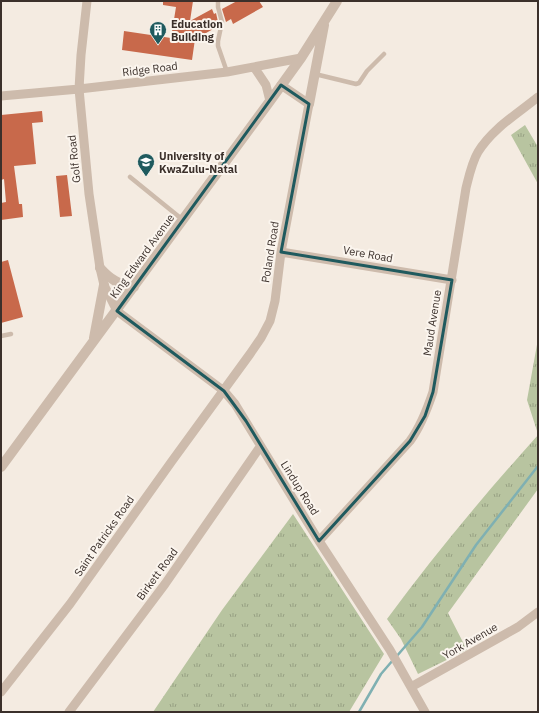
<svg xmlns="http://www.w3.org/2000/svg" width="539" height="713" font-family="'IBM Plex Sans',sans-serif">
	<defs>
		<pattern id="grass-tufts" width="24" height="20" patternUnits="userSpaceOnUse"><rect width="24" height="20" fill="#b8c4a0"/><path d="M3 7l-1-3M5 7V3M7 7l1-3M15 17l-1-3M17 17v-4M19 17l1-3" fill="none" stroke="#97a083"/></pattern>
	</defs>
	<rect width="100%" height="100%" fill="#f4ebe1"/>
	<path fill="url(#grass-tufts)" d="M525,125L538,147V184L511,135Z
		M538,339V434L527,400Z
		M538,435V489L448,613L467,650L418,674L401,639L387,619C434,555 485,494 538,435Z
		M293,514L384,654L349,712H153L222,610Z"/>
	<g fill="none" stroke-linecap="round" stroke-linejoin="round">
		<path stroke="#7fb0b2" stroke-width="2.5" d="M396,657L422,627L476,545L538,466
			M359,712L381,674L393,660"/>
	</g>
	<path fill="#c8694b" d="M163,1H193L190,21L212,9L214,14L216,13L218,22L217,27L195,39L192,60L122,50L124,31L171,38L176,7L163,5Z
		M237,1H259L263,7L233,24L231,19L226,22L222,9Z
		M42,111L43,122L32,123L36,164L14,166L19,204H22L23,217L1,220V203L6,202L4,179L1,180V115Z
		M67,175L72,216L60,217L56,176Z
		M8,260L23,317L1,323V262Z"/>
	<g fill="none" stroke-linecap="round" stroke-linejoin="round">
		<path stroke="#cdbbac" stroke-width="4.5" d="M218,1V7L222,22L218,41V46L227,72
			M315,74L356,84L359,83L367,71L384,54
			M130,177L183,220
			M1,336L11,334"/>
		<path stroke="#cdbbac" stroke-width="9" d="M87,1L81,55L79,89L89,194L100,268L104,285L117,311L224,391L235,404L319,541L390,650L425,712
			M254,67L266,85L270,101
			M1,96L79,89L227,72L301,58
			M281,252L452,280
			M319,541L410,441C421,426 427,410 433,392L466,188C469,176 472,162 478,152C492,129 517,114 538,97
			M411,687L518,627L538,612
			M1,692L70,604L172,461L250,354L261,338L270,321L275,301L281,252L309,104L281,85
			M69,712L165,584L260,447"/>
		<path stroke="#cdbbac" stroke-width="10" d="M309,104L324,25
			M100,268C110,279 119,285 134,287
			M94,338L104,285
			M1,467L270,101L301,58L337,1"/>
	</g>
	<path fill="none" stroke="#1f5a5e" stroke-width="3" stroke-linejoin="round" d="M281,85L309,104L281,252L452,280L433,392L425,416L410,441L319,541L246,421L224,391L117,311Z"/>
	<defs>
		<symbol id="building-pin" viewBox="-11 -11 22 30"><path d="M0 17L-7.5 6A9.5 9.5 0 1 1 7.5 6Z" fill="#1f5a5e" stroke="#fbf5ee"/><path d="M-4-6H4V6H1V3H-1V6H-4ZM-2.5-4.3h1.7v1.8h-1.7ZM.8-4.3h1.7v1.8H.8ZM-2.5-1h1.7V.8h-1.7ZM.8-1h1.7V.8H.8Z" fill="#fff"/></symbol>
		<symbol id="university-pin" viewBox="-11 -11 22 30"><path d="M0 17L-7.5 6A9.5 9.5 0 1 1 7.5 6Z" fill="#1f5a5e" stroke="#fbf5ee"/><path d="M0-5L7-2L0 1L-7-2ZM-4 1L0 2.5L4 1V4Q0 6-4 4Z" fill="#fff"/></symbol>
	</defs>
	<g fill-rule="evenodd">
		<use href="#building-pin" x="148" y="20" width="20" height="27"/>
		<use href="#university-pin" x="136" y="152" width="20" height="27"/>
	</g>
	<g text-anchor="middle" stroke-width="4" stroke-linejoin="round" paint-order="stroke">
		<g font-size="11" font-weight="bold" fill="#3b302b" stroke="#fbf5ee" text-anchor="start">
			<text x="171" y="28">Education<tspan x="171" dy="13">Building</tspan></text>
			<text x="159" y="160">University of<tspan x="159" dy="13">KwaZulu-Natal</tspan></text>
		</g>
		<g font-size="11" fill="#3b302b" stroke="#fbf5ee">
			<text transform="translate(150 69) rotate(-7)" y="4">Ridge Road</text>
			<text transform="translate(74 159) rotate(-96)" y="4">Golf Road</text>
			<text transform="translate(270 252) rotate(-81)" y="4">Poland Road</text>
			<text transform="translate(368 254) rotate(10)" y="4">Vere Road</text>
			<text transform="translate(142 256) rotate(-54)" y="4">King Edward Avenue</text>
			<text transform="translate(432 323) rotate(-81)" y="4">Maud Avenue</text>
			<text transform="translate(300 488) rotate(58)" y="4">Lindup Road</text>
			<text transform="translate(104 536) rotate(-55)" y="4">Saint Patricks Road</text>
			<text transform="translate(157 574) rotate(-54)" y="4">Birkett Road</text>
			<text transform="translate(470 641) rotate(-30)" y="4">York Avenue</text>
		</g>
	</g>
	<rect width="539" height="713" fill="none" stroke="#3b302b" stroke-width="4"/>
</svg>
